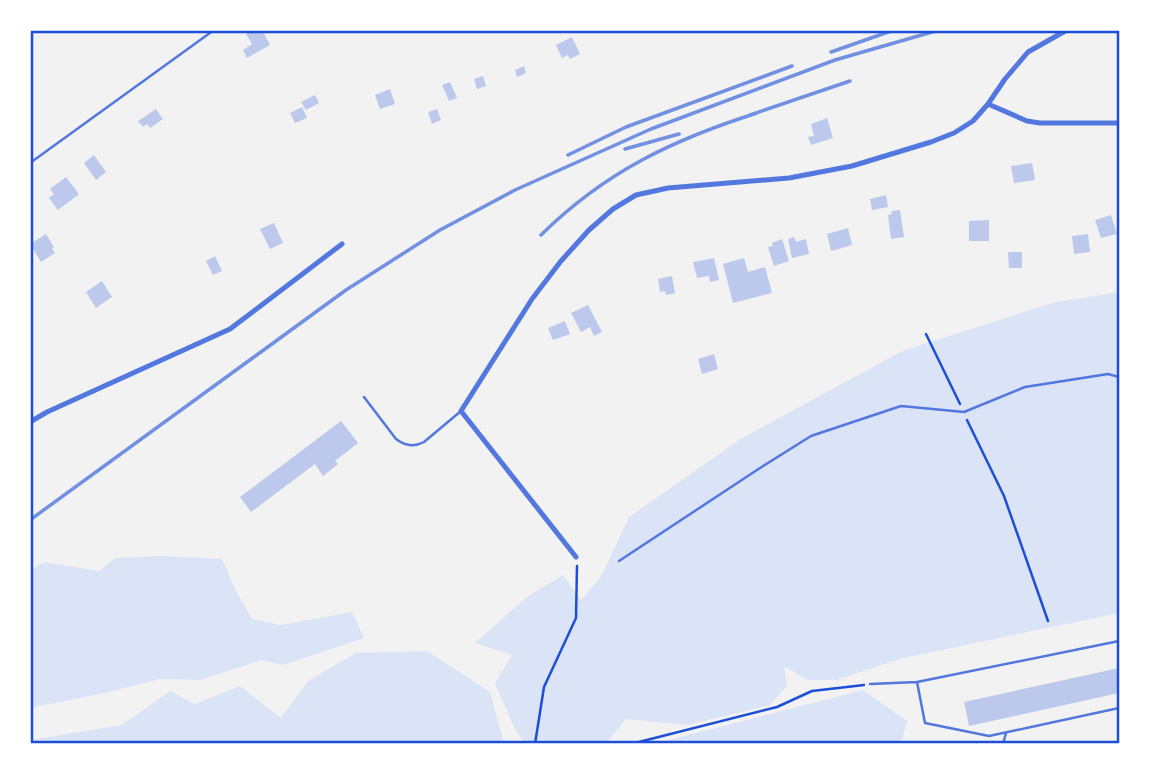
<svg xmlns="http://www.w3.org/2000/svg" width="1149" height="774" font-family="Merriweather,serif">
	<rect width="100%" height="100%" fill="#f2f2f2"/>
	<path fill="#dbe4f7" d="M1119,292V613L899,659L836,680H807L784,666L787,686L770,705L688,725L626,719L605,744H525L514,727L495,684L512,655L475,643L528,596L563,575L581,600L601,577L629,517L742,438L902,351L1052,303Z
		M160,556L222,559L234,587L252,619L281,625L352,612L364,638L283,665L261,660L200,680L160,679L109,692L30,708V570L44,562L99,571L115,558Z
		M427,651L490,692L504,744H30V740L122,725L170,691L195,704L240,686L281,718L308,681L356,653Z
		M863,690L907,721L901,744H653Z"/>
	<path fill="#bdc9ec" d="M254,30H262L270,45L247,58L243,50L252,44L246,34Z
		M572,37L580,54L570,59L568,55L562,58L556,45Z
		M524,66L526,73L517,77L515,70Z
		M483,76L486,86L477,89L474,79Z
		M450,82L457,98L449,101L442,85Z
		M390,89L395,104L380,109L375,95Z
		M315,95L319,103L306,110L301,102Z
		M302,107L307,118L295,123L290,113Z
		M156,109L163,119L150,128L147,124L143,127L138,121Z
		M437,109L441,120L432,124L428,112Z
		M827,118L833,138L811,145L808,137L814,136L811,124Z
		M94,155L106,172L96,180L84,163Z
		M1032,163L1035,180L1014,183L1011,166Z
		M66,177L79,194L58,210L49,198L54,194L50,189Z
		M886,195L888,207L872,210L870,199Z
		M900,210L904,237L891,239L888,215L892,214L891,211Z
		M1111,215L1117,234L1101,238L1095,220Z
		M989,220V241H969V221Z
		M274,223L283,243L270,249L260,229Z
		M848,228L852,245L831,251L827,234Z
		M46,234L54,247L52,248L55,253L41,262L30,244Z
		M1088,234L1090,252L1074,254L1072,236Z
		M794,237L796,242L806,239L809,254L792,258L788,239Z
		M782,239L789,261L774,266L768,247L773,246L772,243Z
		M1008,252H1022V268H1009Z
		M215,256L222,271L213,275L206,261Z
		M714,258L719,280L710,282L709,276L697,278L693,262Z
		M744,258L748,272L765,267L772,293L733,303L723,264Z
		M672,276L675,293L666,295L665,291L660,292L658,279Z
		M102,281L112,297L96,308L86,292Z
		M588,305L602,332L594,336L590,327L581,332L571,313Z
		M565,321L570,334L553,340L548,328Z
		M714,354L718,369L702,374L698,359Z
		M341,421L358,443L335,461L338,464L323,476L315,464L251,512L240,497Z
		M1119,668V693L969,726L964,702Z"/>
	<g fill="none" stroke-linecap="round" stroke-linejoin="round">
		<path stroke="#1d4ed8" stroke-width="2.5" d="M926,334L960,404
			M967,420L1004,496L1048,621
			M535,744L544,687L576,618L577,566
			M631,744L777,707L812,691L864,685"/>
		<path stroke="#5277de" stroke-width="2.5" d="M30,163L214,30
			M364,397L396,439C404,445 413,448 424,442L461,411
			M619,561L760,468L811,436L901,406L964,412L1025,387L1108,374L1119,377
			M1119,641L917,682L925,723L989,736L1119,708
			M870,684L917,682
			M1003,744L1006,733"/>
		<path stroke="#5277de" stroke-width="5" d="M988,104L1027,121L1040,123H1119
			M30,422L47,412L230,329L342,244
			M576,557L461,411L532,299L561,261L589,230L613,209L636,195L668,188L789,178L852,166L931,142L954,133L973,121L988,104L1005,79L1028,52L1067,30"/>
		<path stroke="#7290e2" stroke-width="3.5" d="M831,52L894,30
			M750,115L850,81
			M625,149L679,134
			M568,155L626,127L792,66
			M541,235C605,172 672,140 757,113
			M30,520L346,290L440,230L515,190L651,129L835,60L939,30"/>
	</g>
	<rect width="1149" height="774" fill="none" stroke="#ffffff" stroke-width="63"/>
	<rect x="32" y="32" width="1086" height="710" fill="none" stroke="#1d4ed8" stroke-width="2.5"/>
</svg>
